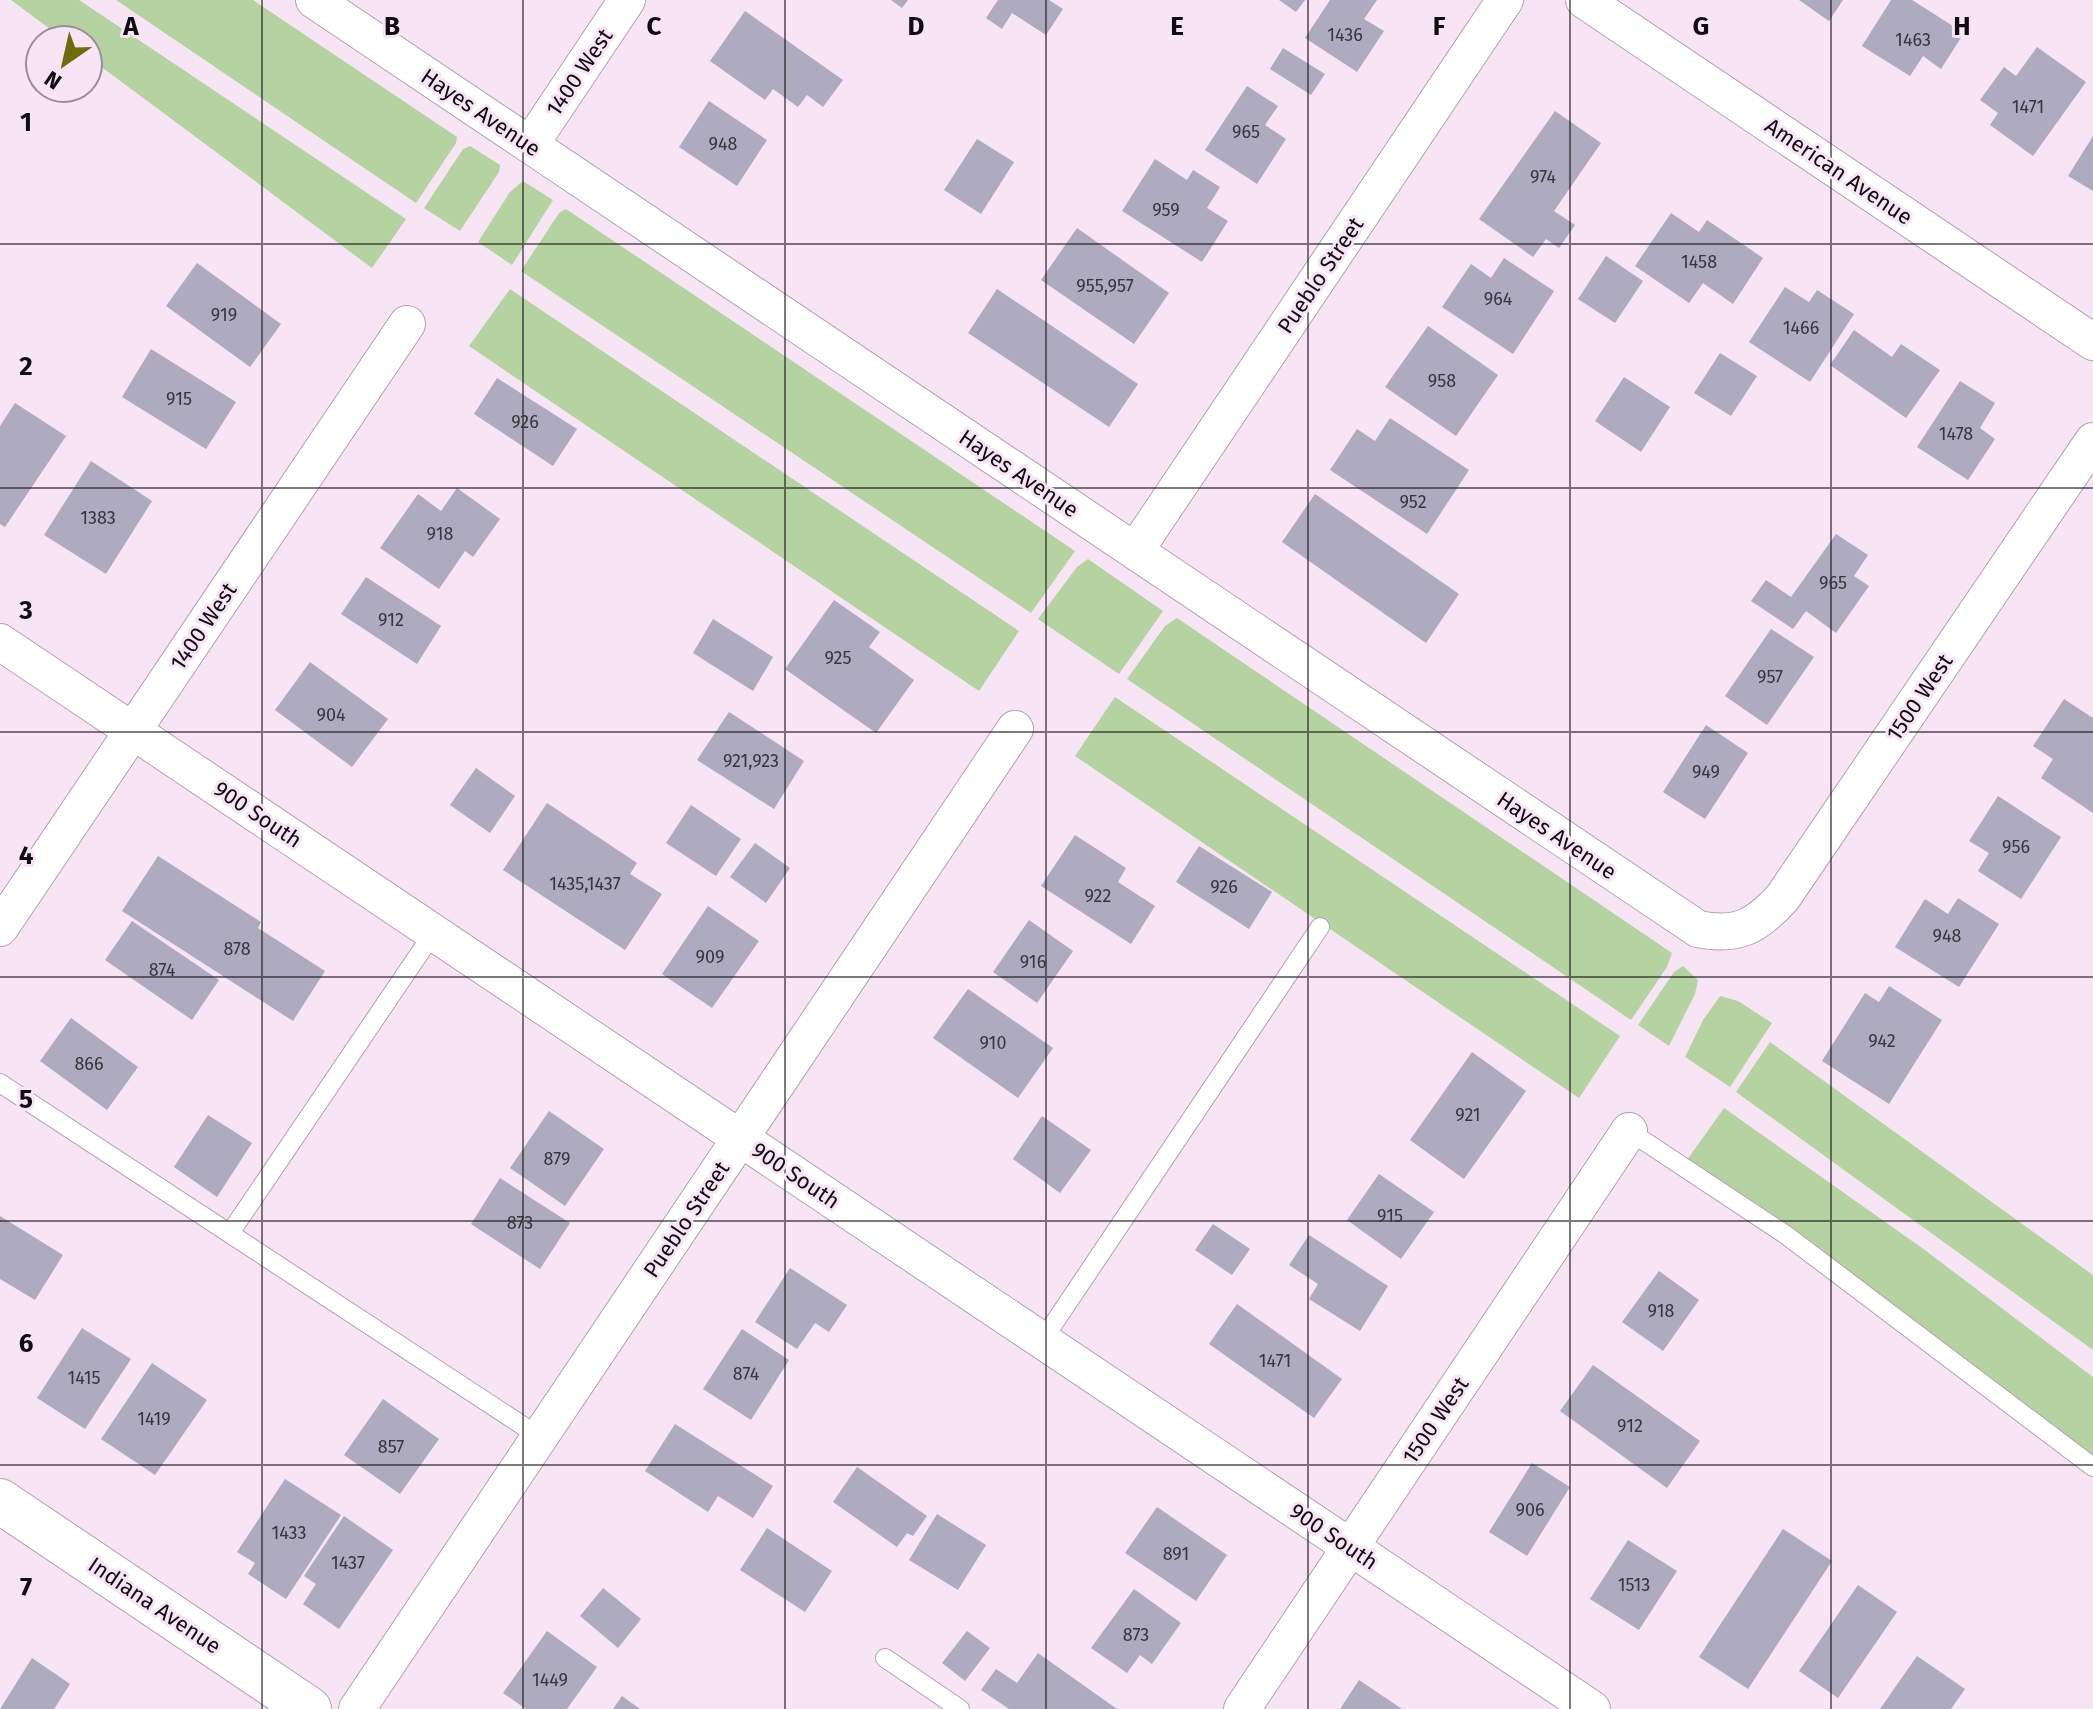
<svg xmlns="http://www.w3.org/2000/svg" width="2093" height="1709" font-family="'Fira Sans',sans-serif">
	<rect width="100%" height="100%" fill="#f7e4f5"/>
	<path fill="#b5d3a0" d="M11,0H79L406,219L372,268L88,57V40H65Z
		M116,0H253L457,137L456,143L416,203Z
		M470,146L500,165L499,172L460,231L424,208L463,149Z
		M523,181L553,200L512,265L478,242L510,192Z
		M566,209L1075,551L1031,613L521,271L559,213Z
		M510,289L1019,631L979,691L469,346Z
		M1088,559L1163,611L1119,674L1038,619L1077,567Z
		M1177,618L1672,953L1667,967L1631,1020L1127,679L1165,626Z
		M1115,697L1620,1036L1579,1098L1075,756Z
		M1683,966L1698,980L1695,994L1669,1046L1638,1025L1674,972Z
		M1720,996L1738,1001L1772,1023L1730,1087L1685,1057L1703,1020Z
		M1770,1042L2093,1275V1350L1736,1092Z
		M1724,1108L1922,1248L2093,1377V1459L1687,1160Z"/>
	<path fill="#aeaabf" d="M891,0H908L902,8Z
		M998,0H1049L1063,9L1046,35L1012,13L1002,29L986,18Z
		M1279,0H1305L1296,12Z
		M1330,0H1377L1364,19L1384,31L1357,72L1305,38Z
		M1799,0H1843L1829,21Z
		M1891,0H1912L1964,33L1941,69L1923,56L1910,76L1862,46Z
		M745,11L843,80L823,107L807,95L798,107L773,89L765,100L710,61Z
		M2037,47L2086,82L2033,156L1990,125L1998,113L1980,100L2004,67L2016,76Z
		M1283,48L1325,74L1311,95L1270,69Z
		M1247,86L1278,106L1265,125L1286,139L1257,184L1205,150Z
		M709,101L767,140L737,186L679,147Z
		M1555,111L1601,143L1554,211L1575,225L1559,248L1546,239L1533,257L1479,219Z
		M2093,136V191L2068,176Z
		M977,139L1014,162L981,214L944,190Z
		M1155,159L1187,180L1193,170L1220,187L1207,208L1228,221L1202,262L1122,211Z
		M1671,213L1699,232L1707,220L1763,258L1733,304L1703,283L1689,303L1635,266Z
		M1077,228L1169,293L1134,344L1041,280Z
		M1606,256L1643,281L1615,323L1578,299Z
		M1504,258L1554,291L1513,354L1442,307L1471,264L1491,278Z
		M197,263L281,324L250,367L166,306Z
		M1785,287L1809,302L1817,290L1854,314L1810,382L1749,342Z
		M997,289L1138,384L1109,427L968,333Z
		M1428,326L1498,375L1456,436L1385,387Z
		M1854,330L1892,357L1901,344L1940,370L1906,418L1830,365Z
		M151,349L236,402L206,449L122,397Z
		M1720,353L1757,376L1731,416L1694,393Z
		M1624,377L1670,407L1641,452L1595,421Z
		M497,378L577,429L553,466L474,414Z
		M1960,381L1995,403L1980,428L1995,439L1968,480L1917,447Z
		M15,403L66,436L5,527L0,524V426Z
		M1390,418L1469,470L1427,534L1330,470L1357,429L1375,441Z
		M91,461L152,501L106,574L44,535Z
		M457,488L500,519L473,557L465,551L439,589L380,548L418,494L441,511Z
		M1315,494L1459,594L1426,643L1282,542Z
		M1836,534L1868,555L1854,576L1869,586L1836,633L1806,611L1793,629L1751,601L1766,580L1791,597Z
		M366,577L441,626L417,664L341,614Z
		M834,600L880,632L869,647L914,680L876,733L785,669Z
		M713,619L773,657L753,691L693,653Z
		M1771,629L1814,657L1767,725L1725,696Z
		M310,662L388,719L352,767L275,710Z
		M2064,699L2093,718V813L2041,778L2053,759L2033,746Z
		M729,712L804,761L774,809L697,760Z
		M1706,725L1748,753L1705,819L1663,792Z
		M476,768L515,796L490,833L450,805Z
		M1998,796L2061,837L2021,899L1978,871L1989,853L1969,841Z
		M547,803L637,863L630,874L662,894L625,950L503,870Z
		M691,805L741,839L716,876L666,843Z
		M1075,835L1126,868L1118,882L1155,906L1131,944L1041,886Z
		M755,843L790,868L766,903L730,877Z
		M1199,846L1272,892L1249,929L1176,882Z
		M158,856L261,922L258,928L325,971L293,1021L122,911Z
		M1958,898L1999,924L1959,987L1895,947L1925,899L1948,914Z
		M708,906L759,941L712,1008L662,974Z
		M1029,920L1073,951L1037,1003L993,972Z
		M132,921L219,980L192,1020L105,960Z
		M1889,986L1942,1020L1889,1104L1822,1061L1865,993L1879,1002Z
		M968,989L1053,1048L1018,1098L933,1038Z
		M71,1018L138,1067L107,1110L40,1061Z
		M1472,1052L1526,1091L1464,1179L1410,1140Z
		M549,1111L604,1149L565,1206L510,1168Z
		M208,1115L252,1143L217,1197L174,1167Z
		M1042,1116L1091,1150L1060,1193L1013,1159Z
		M1379,1174L1434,1212L1401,1259L1347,1220Z
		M500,1178L570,1223L540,1269L471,1224Z
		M0,1216L63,1255L35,1300L0,1279Z
		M1213,1224L1250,1249L1232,1275L1195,1250Z
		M1309,1235L1388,1286L1360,1331L1309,1299L1318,1284L1289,1265Z
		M790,1268L847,1305L829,1332L815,1323L797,1349L755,1322Z
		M1659,1271L1699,1300L1663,1351L1622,1322Z
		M1237,1304L1342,1379L1314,1418L1209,1344Z
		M82,1328L131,1359L85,1429L37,1398Z
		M742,1329L789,1360L751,1420L703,1389Z
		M152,1363L207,1400L155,1475L101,1439Z
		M1593,1365L1700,1441L1667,1488L1560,1411Z
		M383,1399L439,1439L400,1494L344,1455Z
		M675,1424L773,1486L753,1518L718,1496L708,1512L645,1471Z
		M1532,1463L1570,1487L1527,1556L1489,1532Z
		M857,1467L927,1516L913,1536L907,1533L897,1547L833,1502Z
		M285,1479L341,1515L286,1599L248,1574L255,1563L237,1552Z
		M1157,1507L1227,1555L1196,1601L1125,1553Z
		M937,1514L986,1545L958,1590L909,1560Z
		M344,1516L393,1550L339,1629L303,1604L316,1584L304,1576Z
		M767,1528L832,1571L805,1612L740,1570Z
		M1783,1529L1832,1561L1748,1689L1699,1657Z
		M1628,1540L1677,1571L1639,1630L1590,1599Z
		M1858,1585L1897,1612L1838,1698L1799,1671Z
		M603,1588L641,1619L618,1648L580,1616Z
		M1134,1589L1181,1623L1152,1664L1140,1655L1127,1673L1091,1648Z
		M547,1631L597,1667L567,1709H526L503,1693Z
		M967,1631L990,1648L965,1681L942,1663Z
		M1038,1653L1117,1709H1009L981,1690L996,1669L1017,1683Z
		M1917,1656L1965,1689L1951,1709H1880Z
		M32,1658L70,1684L54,1709H0Z
		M1359,1680L1402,1709H1340Z
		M622,1696L640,1709H613Z"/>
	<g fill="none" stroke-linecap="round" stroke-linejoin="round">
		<defs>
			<path id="service" d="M0,1083L540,1437
				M1629,1131L1786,1235L2093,1467
				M230,1233L434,932
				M1042,1341L1320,927
				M885,1658L960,1709"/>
			<path id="minor" d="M314,0L1698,929C1737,937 1756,927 1783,897L2093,441
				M1584,0L2093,342
				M530,145L627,0
				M1135,551L1505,0
				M0,642L1592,1709
				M0,928L407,324
				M357,1709L1015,729
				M1242,1709L1629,1131"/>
			<path id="tertiary" d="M0,1501L309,1709"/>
		</defs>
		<use href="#service" stroke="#b2a1b1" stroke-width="20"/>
		<use href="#minor" stroke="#b2a1b1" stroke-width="38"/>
		<use href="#tertiary" stroke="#b2a1b1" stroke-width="46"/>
		<use href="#service" stroke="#fff" stroke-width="18"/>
		<use href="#minor" stroke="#fff" stroke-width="36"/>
		<use href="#tertiary" stroke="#fff" stroke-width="44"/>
	</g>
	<path fill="none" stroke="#120c12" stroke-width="2" stroke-opacity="0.55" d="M262,0V1709M523,0V1709M785,0V1709M1046,0V1709M1308,0V1709M1570,0V1709M1831,0V1709M0,244H2093M0,488H2093M0,732H2093M0,977H2093M0,1221H2093M0,1465H2093"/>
	<g text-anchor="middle" stroke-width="6" stroke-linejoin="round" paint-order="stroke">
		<g font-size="18" fill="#39343d">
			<text x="1345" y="41">1436</text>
			<text x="1913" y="46">1463</text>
			<text x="2028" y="113">1471</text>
			<text x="1246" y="138">965</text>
			<text x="723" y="150">948</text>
			<text x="1543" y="183">974</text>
			<text x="1166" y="216">959</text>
			<text x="1699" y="268">1458</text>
			<text x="1105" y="292">955,957</text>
			<text x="1498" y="305">964</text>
			<text x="224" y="321">919</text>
			<text x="1801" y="334">1466</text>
			<text x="1442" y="387">958</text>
			<text x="179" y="405">915</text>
			<text x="525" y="428">926</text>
			<text x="1956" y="440">1478</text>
			<text x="1413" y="508">952</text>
			<text x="98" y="524">1383</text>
			<text x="440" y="540">918</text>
			<text x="1833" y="589">965</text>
			<text x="391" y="626">912</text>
			<text x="838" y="664">925</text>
			<text x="1770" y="683">957</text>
			<text x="331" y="721">904</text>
			<text x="751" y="767">921,923</text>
			<text x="1706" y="778">949</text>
			<text x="2016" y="853">956</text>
			<text x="585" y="890">1435,1437</text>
			<text x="1224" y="893">926</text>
			<text x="1098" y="902">922</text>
			<text x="1947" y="942">948</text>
			<text x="237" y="955">878</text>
			<text x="710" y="963">909</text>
			<text x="1033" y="968">916</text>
			<text x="162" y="976">874</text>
			<text x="1882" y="1047">942</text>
			<text x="993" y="1049">910</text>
			<text x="89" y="1070">866</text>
			<text x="1468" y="1121">921</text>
			<text x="557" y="1165">879</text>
			<text x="1390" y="1222">915</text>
			<text x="520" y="1229">873</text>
			<text x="1661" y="1317">918</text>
			<text x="1275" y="1367">1471</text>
			<text x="746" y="1380">874</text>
			<text x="84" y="1384">1415</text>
			<text x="154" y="1425">1419</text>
			<text x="1630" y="1432">912</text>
			<text x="391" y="1453">857</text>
			<text x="1530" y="1516">906</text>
			<text x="289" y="1539">1433</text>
			<text x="1176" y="1560">891</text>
			<text x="348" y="1569">1437</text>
			<text x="1634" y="1591">1513</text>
			<text x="1136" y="1641">873</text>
			<text x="550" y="1686">1449</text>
		</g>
		<g font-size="22" fill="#120c12" stroke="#f7e4f5">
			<text transform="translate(579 72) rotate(-56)" y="8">1400 West</text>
			<text transform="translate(481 112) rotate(34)" y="8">Hayes Avenue</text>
			<text transform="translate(1839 171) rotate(34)" y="8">American Avenue</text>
			<text transform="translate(1320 275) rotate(-56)" y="8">Pueblo Street</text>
			<text transform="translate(1019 473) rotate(34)" y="8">Hayes Avenue</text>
			<text transform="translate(203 626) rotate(-56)" y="8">1400 West</text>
			<text transform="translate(1919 697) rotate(-56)" y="8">1500 West</text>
			<text transform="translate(258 814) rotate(34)" y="8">900 South</text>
			<text transform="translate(1557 835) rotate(34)" y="8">Hayes Avenue</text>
			<text transform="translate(796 1175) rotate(34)" y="8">900 South</text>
			<text transform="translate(686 1219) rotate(-56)" y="8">Pueblo Street</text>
			<text transform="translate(1435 1420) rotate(-56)" y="8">1500 West</text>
			<text transform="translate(1334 1536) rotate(34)" y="8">900 South</text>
			<text transform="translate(155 1605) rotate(34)" y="8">Indiana Avenue</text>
		</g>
	</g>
	<g font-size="26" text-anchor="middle" font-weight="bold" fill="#120c12" stroke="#f7e4f5" stroke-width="6" stroke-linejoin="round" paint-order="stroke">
		<text x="131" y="35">A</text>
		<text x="392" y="35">B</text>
		<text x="654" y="35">C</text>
		<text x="916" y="35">D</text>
		<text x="1177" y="35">E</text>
		<text x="1439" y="35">F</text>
		<text x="1701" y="35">G</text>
		<text x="1962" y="35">H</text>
		<text x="26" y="131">1</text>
		<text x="26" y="375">2</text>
		<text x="26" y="619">3</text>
		<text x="26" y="864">4</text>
		<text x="26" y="1108">5</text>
		<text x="26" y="1352">6</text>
		<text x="26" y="1596">7</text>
	</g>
	<g transform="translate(64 64) rotate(214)"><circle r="38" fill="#f7e4f5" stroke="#9b8e9a" stroke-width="2"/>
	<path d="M0-6L14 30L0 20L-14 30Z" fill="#6f6b08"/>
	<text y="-12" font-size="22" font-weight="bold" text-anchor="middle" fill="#120c12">N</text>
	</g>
</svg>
